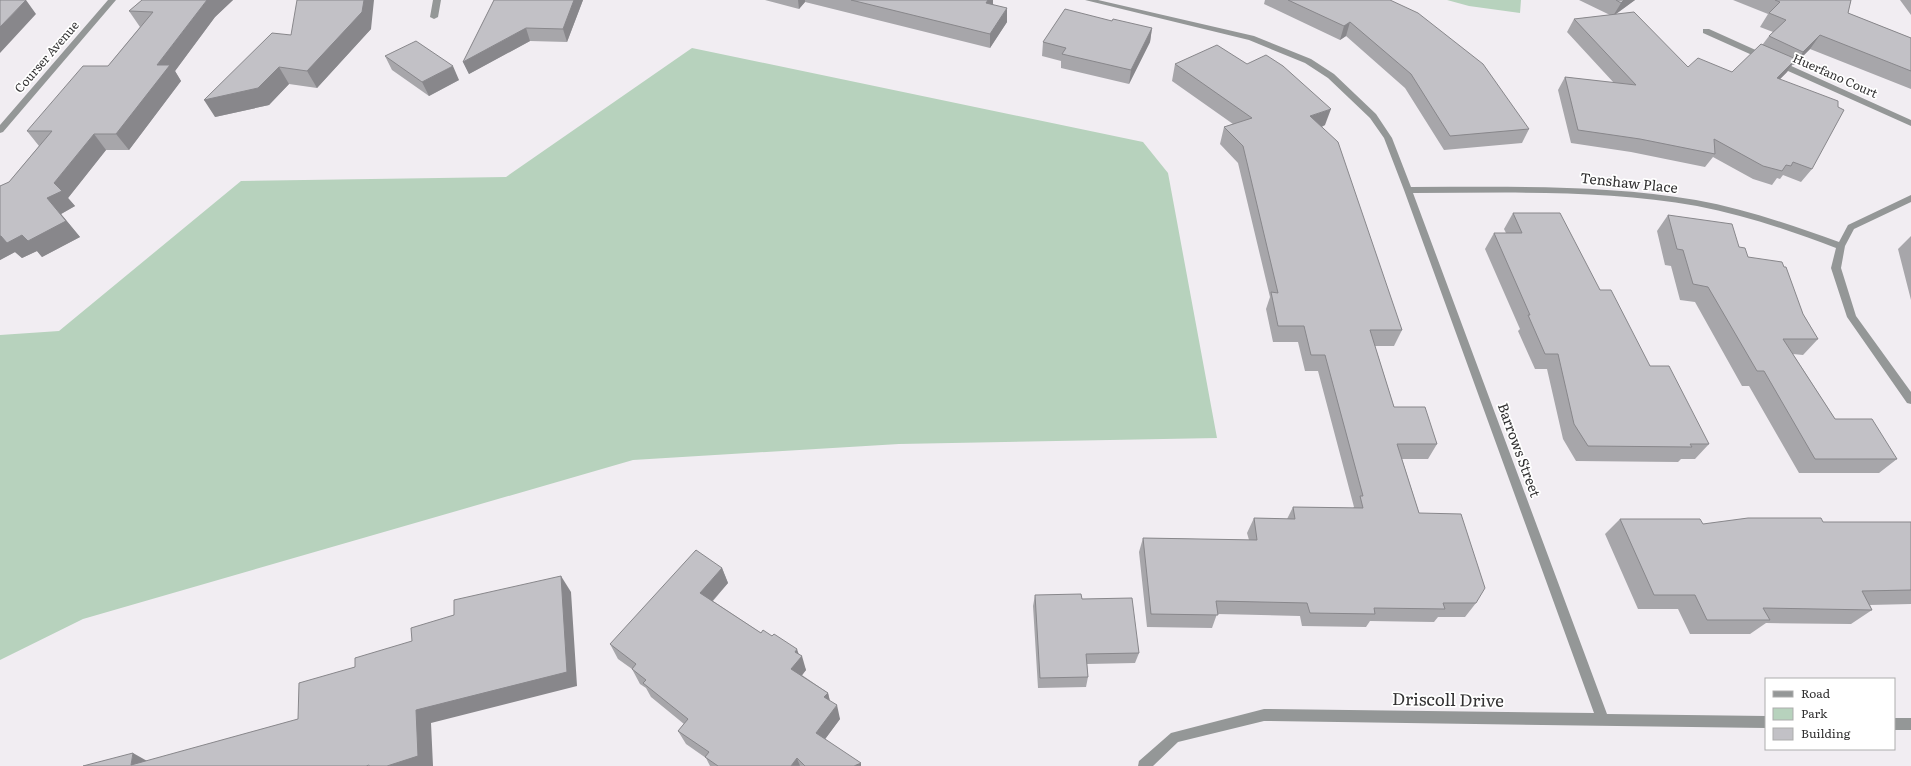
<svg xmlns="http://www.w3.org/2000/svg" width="1911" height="766" font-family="Literata,serif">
	<rect width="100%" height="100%" fill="#f1edf2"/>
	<path fill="#b7d2bd" d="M1447,0H1521L1520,13L1469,6Z
		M692,48L1143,142L1168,173L1217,438L899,444L633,460L83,619L0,660V335L59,331L241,181L506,177Z"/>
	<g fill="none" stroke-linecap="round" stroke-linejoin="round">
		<path fill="#949797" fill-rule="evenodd" d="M108,0H116L3,132L0,133V125Z
			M433,0H441L438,17L434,19L430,17Z
			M1085,0H1098L1254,36L1311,59L1334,74L1376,114L1392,138L1411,187C1506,187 1602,184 1696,200C1745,209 1792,225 1839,242L1848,225L1911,195V202L1854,229L1845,246L1841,268L1856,316L1911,392V404L1907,403L1847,317L1831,268L1836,248C1791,231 1745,215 1697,206C1604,189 1508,193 1413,193L1607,714L1766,716V728L1264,721L1178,742L1153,766H1138L1139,761L1171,733L1264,709L1594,713L1404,190L1384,138L1370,118L1328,78L1305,63L1249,40Z
			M1703,29H1709L1911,120V126L1703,33Z
			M1894,718H1911V730H1894Z"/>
	</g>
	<path fill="#a7a6aa" d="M142,0H233L215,17L175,71L181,81L129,150H106L68,198L75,206L61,214L80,237L42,257L37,251L22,258L15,252L0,260V186L9,182L39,146L27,131L108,66L140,27L129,11Z
		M494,0H583L567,42L530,41L469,74L463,62Z
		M765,0H993V4L1007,22L990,48L805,2L799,9Z
		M1265,0H1390L1529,129L1522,143L1444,150L1405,88L1346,36L1340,40L1264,4Z
		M1579,0H1635L1616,14L1688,67L1732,72L1763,44L1769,36L1773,32L1760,27L1768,14L1733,0H1851L1848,13L1911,38V89L1810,49L1794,65H1792L1787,72L1780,79L1812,169L1801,182L1783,175L1780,179L1777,178L1772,185L1753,179L1713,157L1705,167L1631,152L1571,143L1558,90L1565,77L1614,83L1567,32L1574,19L1610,15Z
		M1900,0H1911V15Z
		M1112,21L1152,28L1150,42L1129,84L1061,68V61L1042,56L1043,42Z
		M371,29L317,88L289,84L269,105L215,117L291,35Z
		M385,56L459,80L429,96L392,70Z
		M1175,64L1325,125L1322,127L1402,330L1394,346H1375L1394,407L1437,444L1428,459H1402L1419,513L1476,603L1465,617H1438L1434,622L1370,621L1366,627L1302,626L1300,616L1217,614L1212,628L1147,627L1139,552L1143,538L1249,540L1247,533L1254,518L1287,519L1293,507L1353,508L1354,507L1318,371H1305L1298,342H1273L1266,309L1270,297L1238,163L1220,144L1224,127L1233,124L1172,81Z
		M1513,213L1600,290L1650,366L1709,444L1695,459H1681L1678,462L1576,461L1563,439L1547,369H1535L1518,331L1520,329L1485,249L1494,233H1506L1504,229Z
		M1668,215L1739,247L1748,257L1784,267L1803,314L1818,339L1803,355L1793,354L1835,419L1897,459L1879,473H1799L1749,386H1742L1695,302L1680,300L1671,266L1665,265L1657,231Z
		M1911,236V300L1898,249Z
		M1620,519L1703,524L1911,522V604L1870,605L1872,610L1851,624L1766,623L1750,634H1690L1678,609H1638L1605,534Z
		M722,568L728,583L713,601L761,633L799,654L806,670L802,675L828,693L830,701L840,719L825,739L861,766H710L706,758L686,744L678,731L684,724L651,697L646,688L640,684L632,669L618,659L610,644Z
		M1035,595L1082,599L1139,653L1135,663L1087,664L1088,677L1086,687L1038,688L1033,606Z"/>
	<path fill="#88878b" d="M26,0L36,14L0,53V27Z
		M207,0H233L215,17L175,71L181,81L129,150L116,134L157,65Z
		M364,0H374L371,29L317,88L307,71Z
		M574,0H583L567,42L563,29Z
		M798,0H805V2L799,9Z
		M988,0H993V5L986,3Z
		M1624,0H1635L1613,16L1621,3Z
		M1007,8V22L990,48V34Z
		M1350,22L1346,36L1340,40L1344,26Z
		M526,28L530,41L469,74L463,62Z
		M1152,28L1150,42L1129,84L1131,70Z
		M1820,35L1810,49L1794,65L1803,52Z
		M1796,59L1787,72L1768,91L1777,78Z
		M453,66L459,80L429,96L422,82Z
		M279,67L289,84L269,105L215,117L204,100Z
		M1331,109L1325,125L1305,133L1310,116Z
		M94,134L106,150L68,198L75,206L61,214L80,237L42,257L37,251L22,258L15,252L0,260V236L22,235L47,198L54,183Z
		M722,568L728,583L706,608L700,593Z
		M561,576L571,592L577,686L431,723L433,766H387L416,710Z
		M797,649L800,658L802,656L806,670L796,683L791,669L795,652Z
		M828,693L831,706L824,697Z
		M837,705L840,719L820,746L816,733Z
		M133,753L156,766L131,765Z
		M797,758L800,766H791Z
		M861,763V766H854Z"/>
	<path fill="#c2c1c6" stroke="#88878b" d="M0,0H26L0,27Z
		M142,0H207L157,65H170L116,134H94L54,183L62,191L47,198L66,221L28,241L22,235L7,243L1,236H0V186L9,182L52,131H27L83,66H108L153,12L129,11Z
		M297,0H364L362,12L307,71L279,67L258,88L204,100L272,33L291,35Z
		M494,0H574L563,29L526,28L463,62Z
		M851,0H988L986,3L1007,8L990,34Z
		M1288,0H1390L1418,13L1483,64L1529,129L1450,136L1411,74L1350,22L1344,26Z
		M1616,0H1624L1621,3Z
		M1775,0H1851L1848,13L1911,38V71L1820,35L1803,52L1769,36L1786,20L1769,13L1780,2Z
		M1065,9L1112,21L1113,19L1152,28L1131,70L1062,54L1066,48L1043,42Z
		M1634,12L1688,67L1698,58L1732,72L1761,44L1796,59L1777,78L1838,101V107L1844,110L1812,169L1793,162L1791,166L1786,165L1782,171L1763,166L1714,139L1715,154L1640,139L1578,130L1565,77L1636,85L1574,19Z
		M416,41L453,66L422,82L385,56Z
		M1217,45L1247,64L1266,55L1283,66L1331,109L1310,116L1338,142L1402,330H1370L1394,407H1425L1437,444H1397L1419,513L1461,514L1485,588L1476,603H1443L1445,609L1374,608L1375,614L1310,613L1307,603L1216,601L1218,615L1151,614L1143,538L1257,540L1254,518L1295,519L1293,507L1363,508L1360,496H1363L1325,355H1311L1304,326H1278L1271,292L1278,293L1243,146L1224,127L1252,118L1175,64Z
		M1513,213H1560L1600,290H1611L1650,366H1669L1709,444H1690L1692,447L1588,446L1574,424L1558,354H1545L1528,315H1530L1494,233H1522Z
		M1668,215L1732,224L1739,247L1745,248L1748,257L1782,262L1784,267H1786L1803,314L1818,339H1783L1835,419H1872L1897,459H1815L1764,371H1757L1708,287L1693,284L1683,250L1677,249Z
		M1748,518H1821L1823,522H1911V590L1862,591L1872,610L1763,608L1770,620H1707L1695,595H1654L1620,519H1700L1703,524Z
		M696,550L722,568L700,593L761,633L763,630L772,636L774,634L797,649L795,652L802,656L791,669L828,693L824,697L837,705L816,733L861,763L854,766H805L797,758L791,766H718L705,757L709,752L678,731L688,719L643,683L646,680L632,669L636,664L610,644Z
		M561,576L567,672L416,710L418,756L387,766H369V765L366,766H83L133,753L131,765L298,719L299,683L355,667V658L412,641L411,628L454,615V600Z
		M1081,594L1082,599L1132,598L1139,653L1086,654L1088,677L1040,678L1035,595Z"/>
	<g text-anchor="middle" stroke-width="3.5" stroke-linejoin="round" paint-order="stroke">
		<g font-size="12" fill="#323132" stroke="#fff">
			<text transform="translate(47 57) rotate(-49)" y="4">Courser Avenue</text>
			<text transform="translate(1835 76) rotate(24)" y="4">Huerfano Court</text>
		</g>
		<g font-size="14" fill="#323132" stroke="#fff">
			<text transform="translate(1629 183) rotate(6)" y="5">Tenshaw Place</text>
			<text transform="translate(1519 450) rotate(70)" y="5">Barrows Street</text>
		</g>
		<g font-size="17" fill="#323132" stroke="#fff">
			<text transform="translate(1448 700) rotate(1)" y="6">Driscoll Drive</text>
		</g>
	</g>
	<rect x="1765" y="678" width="130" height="72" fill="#ffffff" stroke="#adadad"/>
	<rect x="1773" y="691" width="20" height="6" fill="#949797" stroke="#adadad"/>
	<text x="1801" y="698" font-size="12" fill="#323132">Road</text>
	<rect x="1773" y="708" width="20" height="12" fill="#b7d2bd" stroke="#adadad"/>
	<text x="1801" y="718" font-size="12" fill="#323132">Park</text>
	<rect x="1773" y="728" width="20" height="12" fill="#c2c1c6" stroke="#adadad"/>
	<text x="1801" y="738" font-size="12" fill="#323132">Building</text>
</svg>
